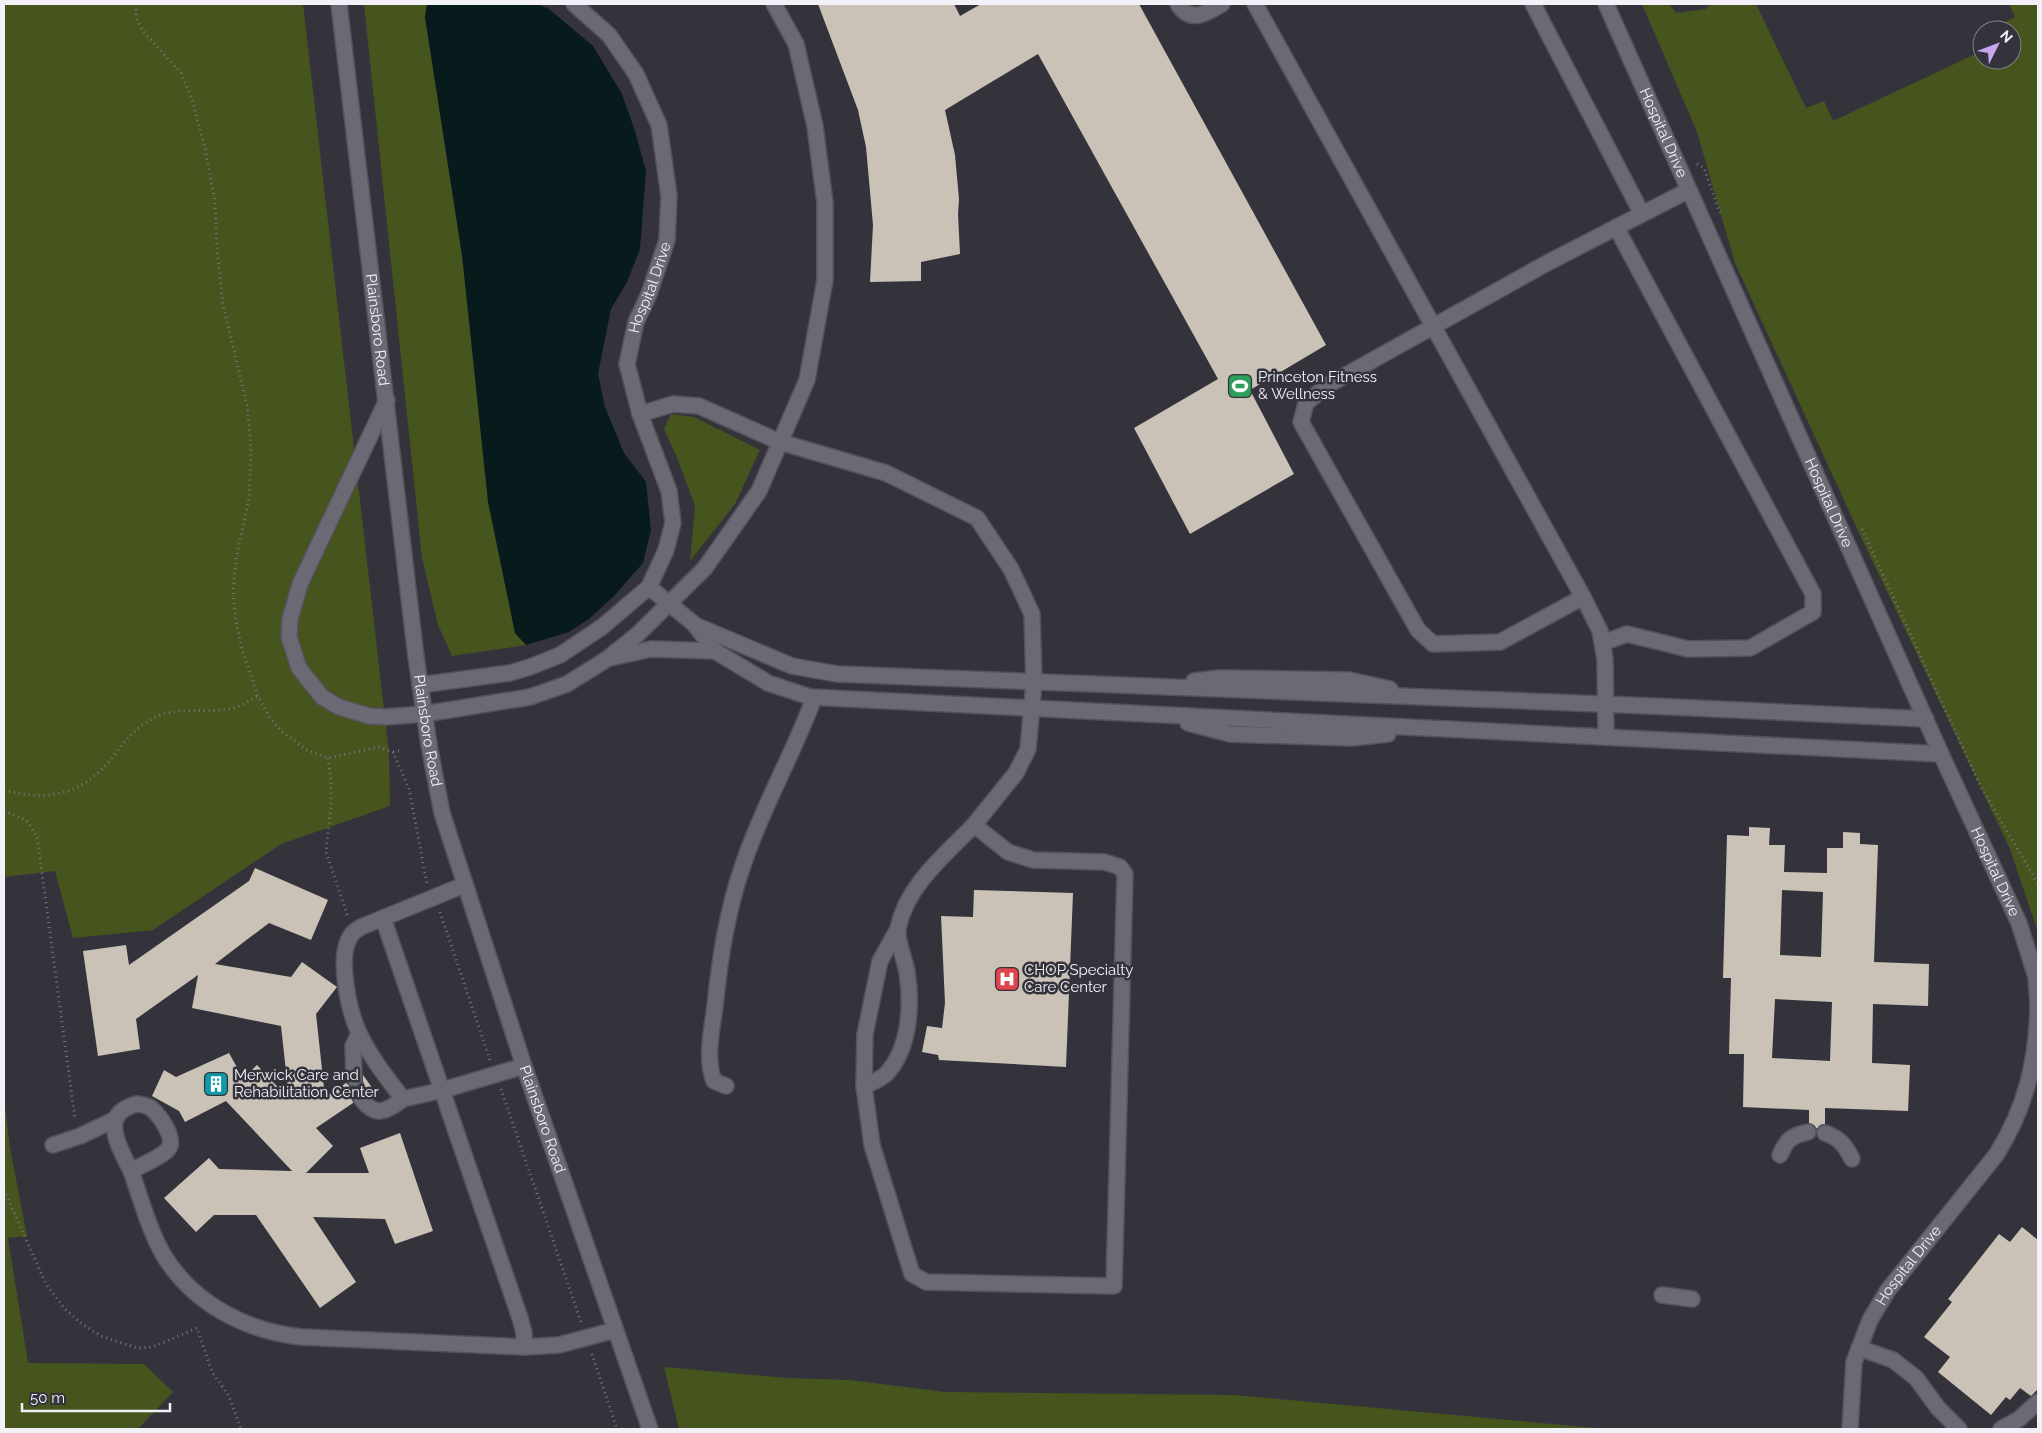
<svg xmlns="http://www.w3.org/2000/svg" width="2042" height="1433" font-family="Raleway,sans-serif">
	<rect width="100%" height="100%" fill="#34333c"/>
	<path fill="#46541d" d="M4,4H303L389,753L390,806L281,844L153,930L73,938L55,871L4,877Z
		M364,4H427L425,17L462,255L507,588L515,633L526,645L452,656L438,625L422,558Z
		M1642,4H1669L1676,13L1706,9L1709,4H1756L1806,108L1824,101L1833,121L1982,51V60H2012V30H1993V28L2015,17L2009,4H2038V932L2010,849L1860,535L1735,263L1697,132Z
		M671,414L694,417L760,450L735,504L690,561L695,506L678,460L664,429Z
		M4,1096L10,1148L27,1236L8,1238L28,1363L144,1364L173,1392L138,1429H4Z
		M664,1367L786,1378L850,1380L945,1392L1234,1395L1607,1429H679Z"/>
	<path fill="#071b1c" d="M427,4H537L549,9L593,46L622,94L635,131L646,171L640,249L627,282L611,309L598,374L605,407L624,453L646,482L651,530L643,563L614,596L589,619L569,632L526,645L515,633L488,502L462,255L425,17Z"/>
	<path fill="#cac2b7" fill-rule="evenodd" d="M818,4H954L960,16L981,4H1139L1326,345L1250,390L1294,474L1190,534L1134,428L1218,379L1038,54L945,110L955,155L959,199L958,214L960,254L921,262V281L870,282L873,225L866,147L858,110Z
		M1749,827L1770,828L1769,845H1785L1784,872L1827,873V848H1843V832L1860,833V844L1878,845L1874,962L1929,964L1928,1006L1873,1004L1872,1063L1910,1065L1908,1111L1825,1108V1124L1820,1125L1817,1129L1814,1125L1809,1123V1110L1743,1107L1744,1054H1729L1731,978H1723L1727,835L1749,836ZM1782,890L1823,892L1821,957L1780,955ZM1775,999L1832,1002L1830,1061L1772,1058Z
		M255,868L328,900L311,940L269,923L215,964L291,977L302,962L337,987L316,1014L325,1097L346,1083L350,1086H358L362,1082L363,1075L373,1089L369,1092L364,1089L356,1090L352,1095L353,1103L316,1128L333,1146L306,1173H369L360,1148L400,1133L433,1231L395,1244L385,1219L313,1217L356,1282L320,1308L256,1215H214L196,1232L164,1198L209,1158L219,1169L292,1171L226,1101L185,1122L179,1111L152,1096L164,1070L176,1077L229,1053L243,1078L257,1065L289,1099L281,1026L192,1008L198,975L136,1019L140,1049L98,1056L83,951L126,945L129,965L249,881Z
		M974,890L1073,893L1066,1067L939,1060L938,1055L922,1052L927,1026L942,1028L945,1003L941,916L973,917Z
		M2022,1227L2038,1240V1389L2031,1396L2020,1388L2010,1400L2006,1397L1991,1415L1938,1372L1950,1357L1924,1337L1952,1302L1948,1299L1999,1234L2010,1242Z"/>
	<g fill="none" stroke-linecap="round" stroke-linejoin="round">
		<path stroke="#505058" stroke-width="15" stroke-dasharray="15 8" stroke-linecap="butt" d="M354,1078L361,1098"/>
		<defs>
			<g id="minor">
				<path id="s1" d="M339,4L416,657L429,745L442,813L524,1066L650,1429"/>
				<path d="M1178,4C1190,24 1207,13 1222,4"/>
				<path d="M1255,4L1583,597L1600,631L1605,659L1606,737"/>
				<path d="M1533,4L1642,214"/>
				<path id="s2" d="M1606,4L1941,754L2019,923L2036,977L2038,1005"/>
				<path d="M387,400L300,584L290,619L289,637L299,668L322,697L339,707L369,716L385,717L424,714L530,697L567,684L607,659L638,634L705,568L759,491L807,380L825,280V203L815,126L796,44L774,4"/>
				<path d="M640,414L673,404L699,406L780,442L886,473L977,518L1011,569L1032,614L1034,683L1028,749L1016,773L974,825L1008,852L1033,860L1105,862L1120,867L1125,874L1114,1286L926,1282L912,1274L872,1145L864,1086L865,1034L880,961L898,929"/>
				<path d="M649,587L694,624L715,651L768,683L810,697L1941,754"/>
				<path d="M1583,597L1500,642L1433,644L1418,630L1301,422L1306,403L1328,385L1549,262L1689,190"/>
				<path d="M697,626L792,666L837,674L1651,706L1926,719"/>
				<path d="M1602,643L1627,634L1688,649L1750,648L1813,612V594L1616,227"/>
				<path d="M610,658L651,649L715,651"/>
				<path d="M1194,681L1220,678L1349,680L1390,689"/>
				<path id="s3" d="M420,685L510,673L530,667L560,655L602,627L649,587L666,550L673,523L669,491L640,414L627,364L636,322L649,294L667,240L669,196L659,125L636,74L609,35L574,4"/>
				<path d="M1188,723L1230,734L1351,738L1388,734"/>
				<path d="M464,885L361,927C357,930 352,932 350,937C337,958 349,1013 360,1035C371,1058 387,1078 403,1099L443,1090L524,1066"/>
				<path d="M383,918L520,1318L524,1333V1347"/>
				<path d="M354,1078L353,1046L359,1034"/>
				<path d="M726,1086L714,1081C705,1058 712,1030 715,1006C720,958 727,911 743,865C762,807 793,755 814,698"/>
				<path d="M864,1086C871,1083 882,1079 887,1073C910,1048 912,1004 907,972C905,960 896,939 898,928C907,885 945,855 974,825"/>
				<path d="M361,1098C375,1118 386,1112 403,1099"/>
				<path d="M137,1104C143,1105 148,1105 152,1109C160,1116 175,1137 169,1148C164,1156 140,1166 131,1171C119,1146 98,1114 137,1104Z"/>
				<path d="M1825,1133C1839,1138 1845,1145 1852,1159"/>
				<path d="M53,1145L80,1136L114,1120"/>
				<path d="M1780,1155C1787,1139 1791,1136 1808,1132"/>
				<path d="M131,1171C141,1199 149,1230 164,1256C194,1304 246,1331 301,1337L524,1347L559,1345L615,1330"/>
				<path d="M1662,1295L1692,1299"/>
				<path d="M1859,1348L1893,1360L1916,1378L1938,1408L1959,1429"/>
				<path id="s4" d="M1850,1429L1854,1362L1870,1320L1888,1290L1996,1155C2026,1108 2037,1060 2038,1005"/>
				<path d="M2001,1429L2019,1419L2038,1402"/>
			</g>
		</defs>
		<use href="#minor" stroke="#54525a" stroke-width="18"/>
		<path stroke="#77767e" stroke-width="3" stroke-dasharray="1 4" stroke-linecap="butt" d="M135,4L137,19L142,30L181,73L192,99L205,148L215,201L217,249L223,305L247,405L251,448L249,498L236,559L233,591L236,621L242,649L258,696L270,718L281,731L307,750L328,758L379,747L393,752L409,789L427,884
			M1697,164L1704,168L1720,213
			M1862,529L1980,785L2038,884
			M393,752L402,750
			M328,758L331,780V805L326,852L348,917
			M4,790C50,802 82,795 113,757C126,740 137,725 158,716C182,706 210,714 234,708C242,706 250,700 258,696
			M4,811L26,820L37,836L75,1119
			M440,912L490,1060
			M501,1089L581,1322
			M4,1190L46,1284L65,1309L82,1324L101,1336L137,1348L153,1347L197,1328L212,1372L229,1396L241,1429
			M592,1354L617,1429"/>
		<use href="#minor" stroke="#6b6974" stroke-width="15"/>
	</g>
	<defs>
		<symbol id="stadium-square" viewBox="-11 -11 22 22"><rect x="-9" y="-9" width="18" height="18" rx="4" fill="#2e9e5b" stroke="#34333c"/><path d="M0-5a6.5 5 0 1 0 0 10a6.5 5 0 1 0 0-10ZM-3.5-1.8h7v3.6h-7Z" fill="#fff"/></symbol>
		<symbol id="hospital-square" viewBox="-11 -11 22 22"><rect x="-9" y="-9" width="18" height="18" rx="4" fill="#e0444e" stroke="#34333c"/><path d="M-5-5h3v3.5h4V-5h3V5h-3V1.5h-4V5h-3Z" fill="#fff"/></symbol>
		<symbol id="building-square" viewBox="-11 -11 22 22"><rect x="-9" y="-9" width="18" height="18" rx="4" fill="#0f9aa8" stroke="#34333c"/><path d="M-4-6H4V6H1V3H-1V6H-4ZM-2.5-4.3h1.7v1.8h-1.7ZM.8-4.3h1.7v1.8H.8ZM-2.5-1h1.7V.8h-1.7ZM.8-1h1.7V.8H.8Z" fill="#fff"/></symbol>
	</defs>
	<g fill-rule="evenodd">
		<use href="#stadium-square" x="1226" y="372" width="28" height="28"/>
		<use href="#hospital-square" x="993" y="965" width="28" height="28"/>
		<use href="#building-square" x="202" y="1070" width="28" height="28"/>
	</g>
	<g text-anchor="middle" stroke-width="5" stroke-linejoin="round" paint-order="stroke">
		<g font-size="15" fill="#f2f1f8" stroke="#34333c">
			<text dy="5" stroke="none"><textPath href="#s2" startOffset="141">Hospital Drive</textPath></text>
			<text dy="5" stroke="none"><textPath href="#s3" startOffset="571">Hospital Drive</textPath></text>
			<text dy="5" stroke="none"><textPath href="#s1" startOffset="328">Plainsboro Road</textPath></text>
			<text dy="5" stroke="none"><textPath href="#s2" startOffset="546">Hospital Drive</textPath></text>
			<text dy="5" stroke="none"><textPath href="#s1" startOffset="732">Plainsboro Road</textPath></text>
			<text dy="5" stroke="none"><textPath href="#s2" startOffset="951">Hospital Drive</textPath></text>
			<text dy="5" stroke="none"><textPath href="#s1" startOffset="1138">Plainsboro Road</textPath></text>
			<text dy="5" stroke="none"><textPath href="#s4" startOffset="179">Hospital Drive</textPath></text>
		</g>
		<g font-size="15" fill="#f2f1f8" stroke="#34333c" text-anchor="start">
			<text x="1258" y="382">Princeton Fitness<tspan x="1258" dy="17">&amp; Wellness</tspan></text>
			<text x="1024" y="975">CHOP Specialty<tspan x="1024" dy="17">Care Center</tspan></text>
			<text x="234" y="1080">Merwick Care and<tspan x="234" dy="17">Rehabilitation Center</tspan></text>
		</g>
	</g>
	<rect width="2042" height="1433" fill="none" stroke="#f2f1f8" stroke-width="10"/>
	<g transform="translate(1997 45) rotate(48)"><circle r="24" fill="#34333c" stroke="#807f87"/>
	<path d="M0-4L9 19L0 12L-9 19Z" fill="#c7a6ef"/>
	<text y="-8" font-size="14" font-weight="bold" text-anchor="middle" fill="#f2f1f8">N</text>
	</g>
	<path d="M22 1403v8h148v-8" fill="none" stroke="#f2f1f8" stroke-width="2.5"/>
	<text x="30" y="1403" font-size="15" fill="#f2f1f8" stroke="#34333c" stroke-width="4" paint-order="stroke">50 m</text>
</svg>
